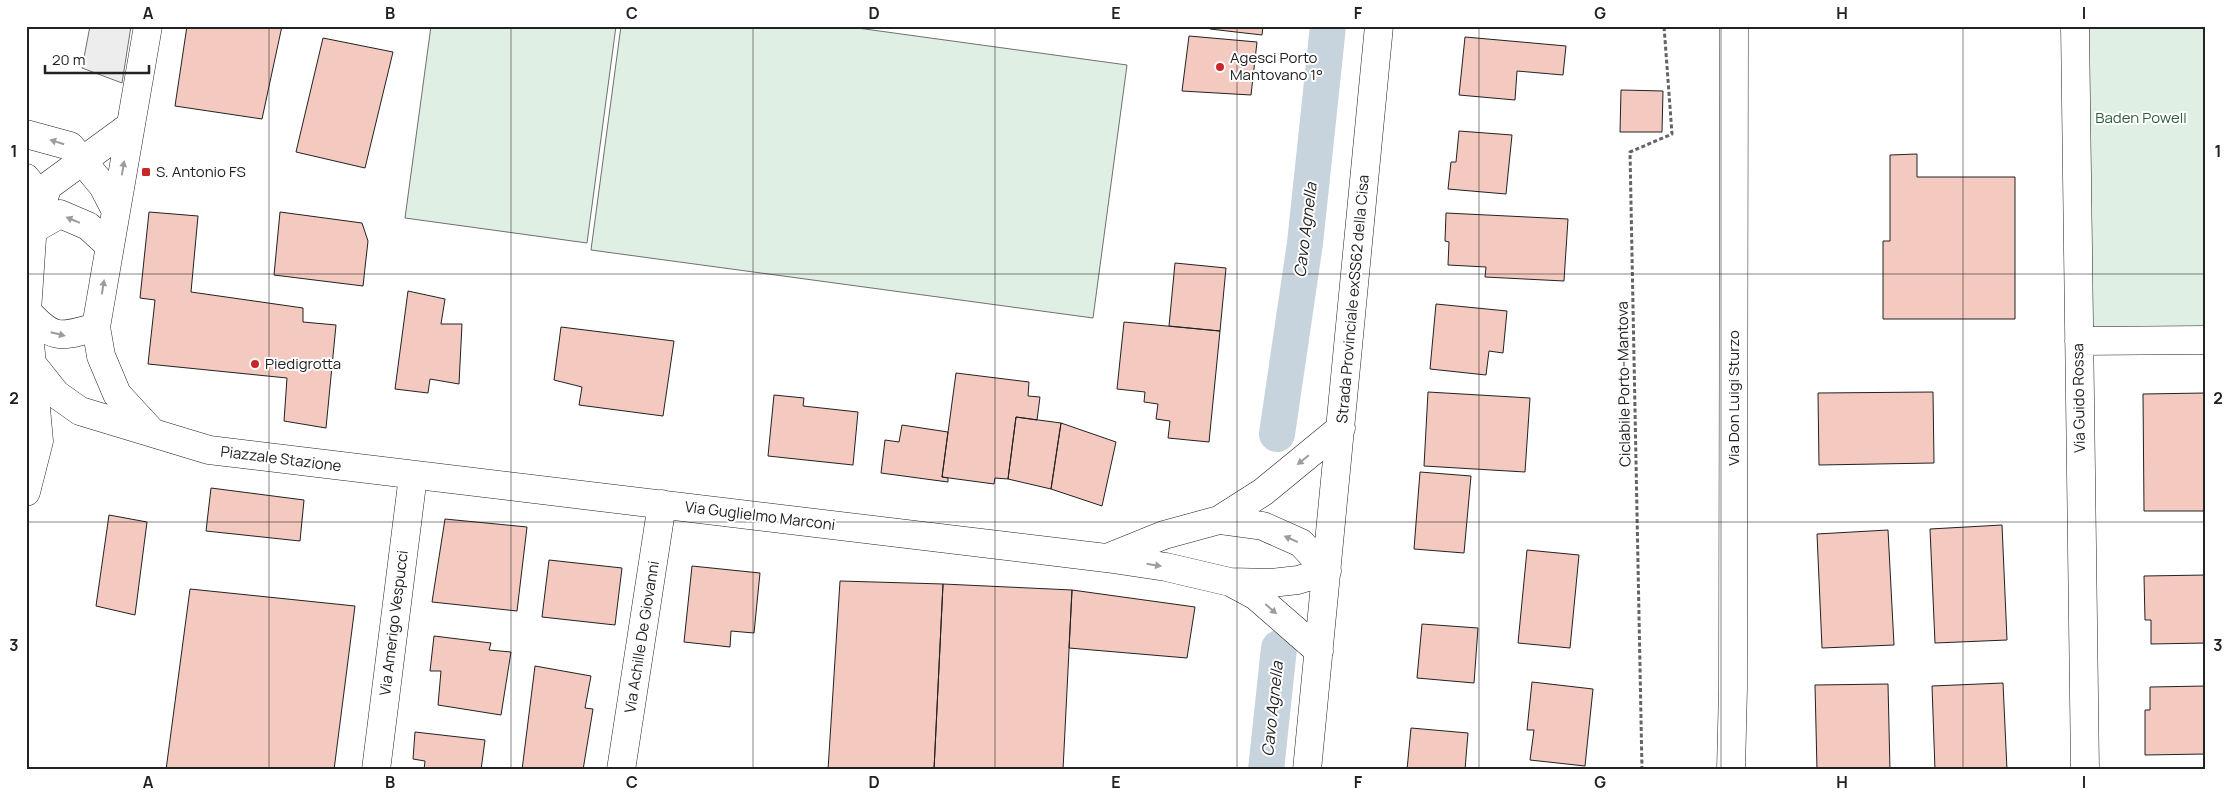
<svg xmlns="http://www.w3.org/2000/svg" width="2232" height="796" font-family="Manrope,sans-serif">
	<rect width="100%" height="100%" fill="#fff"/>
	<path fill="#e0efe3" stroke="#6f6f6f" d="M431,26H616L587,243L405,218Z
		M621,26H843L1127,65L1093,318L591,250Z
		M2075,26H2206V339L2079,341Z"/>
	<path fill="#ededed" stroke="#6f6f6f" d="M90,26H131L122,83L82,68Z"/>
	<g fill="none" stroke-linecap="round" stroke-linejoin="round">
		<path stroke="#c7d3dd" stroke-width="36" d="M1277,434L1305,243L1328,26
			M1266,770L1279,648"/>
	</g>
	<path fill="#f3c9c0" stroke="#222" d="M187,26H282L262,119L175,106Z
		M1211,26H1263L1262,35L1210,29Z
		M1189,36L1257,42L1251,95L1182,91Z
		M1465,37L1566,46L1563,75L1517,71L1515,100L1459,95Z
		M323,38L393,52L365,168L296,152Z
		M1621,90L1663,91L1662,132H1620Z
		M1459,131L1512,135L1506,194L1448,189L1451,162H1456Z
		M1917,154V177H2015V319H1883V241H1890V155Z
		M149,212L198,216L191,292L303,308V322L336,325L326,428L284,421L287,378L148,364L155,300L140,298Z
		M280,212L362,223L368,241L363,286L274,275Z
		M1446,213L1568,219L1564,281L1485,277L1486,267L1448,265L1449,242L1445,241Z
		M1175,263L1226,268L1220,331L1169,326Z
		M408,291L445,299L441,324H462L459,384L430,379L428,393L395,389Z
		M1436,304L1507,311L1503,353L1489,351L1486,375L1430,369Z
		M1124,322L1220,331L1209,442L1168,438L1170,421L1156,419L1158,404L1144,402L1145,392L1117,389Z
		M561,327L674,341L663,416L579,405L582,387L554,380Z
		M956,373L1029,382L1028,396L1040,397L1037,420L1016,417L1008,479L995,478L994,484L942,477Z
		M1428,392L1530,398L1525,472L1424,466Z
		M1933,392L1934,463L1819,465L1818,393Z
		M2205,393L2206,511H2144L2143,394Z
		M774,395L804,398L803,406L858,412L853,465L768,456Z
		M1016,417L1061,423L1051,489L1008,479Z
		M1061,423L1116,442L1102,506L1051,489Z
		M902,425L948,432L942,477L948,478V482L881,473L885,440L899,442Z
		M1420,472L1471,476L1464,553L1414,549Z
		M211,488L304,500L300,541L206,531Z
		M109,515L147,522L135,615L96,606Z
		M445,519L527,527L517,611L432,602Z
		M2002,525L2007,640L1935,643L1930,529Z
		M1888,530L1894,645L1822,648L1817,534Z
		M1527,550L1579,555L1570,648L1518,643Z
		M549,560L622,568L615,625L542,617Z
		M692,566L760,573L754,633L731,631L730,647L684,642Z
		M2206,575V643L2151,644V620H2145L2144,576Z
		M840,581L943,584L934,770H828Z
		M943,584L1072,590L1063,770H934Z
		M190,589L355,606L334,770H166Z
		M1072,590L1195,607L1187,658L1069,648Z
		M1422,624L1478,628L1474,683L1417,678Z
		M434,636L491,643L489,650L511,652L501,715L438,705L441,671H430Z
		M535,666L591,676L585,708L593,709L583,770H522Z
		M1532,682L1593,689L1585,766L1530,760L1534,730H1527Z
		M2003,683L2007,770H1935L1932,686Z
		M1888,684L1890,770H1817L1815,685Z
		M2206,686V754L2145,755V710H2150V687Z
		M1411,728L1468,733L1465,770H1407Z
		M415,732L485,740L481,770H424L425,761L413,759Z"/>
	<g fill="none" stroke-linecap="round" stroke-linejoin="round">
		<defs>
			<path id="minor" d="M148,26L96,327L101,356L117,394L152,432
				M2075,26L2085,770
				M26,134L70,146L103,186L116,211
				M26,178L30,183L34,209L27,311L39,441L26,492
				M36,219L48,186L130,126
				M32,230L60,214L88,226L110,246
				M27,311C54,341 60,337 96,327
				M2079,341L2206,340
				M33,365L56,394L80,411L209,450L1106,558L1166,567L1230,582L1271,583L1298,580L1327,571
				M1219,520L1263,526L1301,543L1327,571
				M1107,558L1164,535L1219,520L1263,492L1341,428
				M1232,583L1256,596L1319,651
				M376,770L413,476
				M621,770L662,504
				M1307,770L1379,26
				M1731,770L1733,688L1734,26"/>
		</defs>
		<use href="#minor" stroke="#222" stroke-width="29"/>
		<path stroke="#646464" stroke-width="3" stroke-dasharray="4 2.5" stroke-linecap="butt" d="M1642,770L1630,152L1672,134L1664,26"/>
		<use href="#minor" stroke="#fff" stroke-width="28"/>
	</g>
	<defs><path id="oneway-solid" d="M-6-.8H1V-3.2L6.5 0L1 3.2V.8H-6Z" transform="scale(1.25)"/></defs>
	<g fill="#9c9c9c">
		<use href="#oneway-solid" transform="translate(57 142) rotate(-163)"/>
		<use href="#oneway-solid" transform="translate(123 168) rotate(-81)"/>
		<use href="#oneway-solid" transform="translate(73 220) rotate(-157)"/>
		<use href="#oneway-solid" transform="translate(103 287) rotate(-81)"/>
		<use href="#oneway-solid" transform="translate(58 334) rotate(14)"/>
		<use href="#oneway-solid" transform="translate(1303 460) rotate(141)"/>
		<use href="#oneway-solid" transform="translate(1291 539) rotate(-156)"/>
		<use href="#oneway-solid" transform="translate(1154 565) rotate(9)"/>
		<use href="#oneway-solid" transform="translate(1271 609) rotate(41)"/>
	</g>
	<path fill="none" stroke="#222" stroke-width="1" stroke-opacity="0.55" d="M269,26V770M511,26V770M753,26V770M995,26V770M1237,26V770M1479,26V770M1721,26V770M1963,26V770M26,274H2206M26,522H2206"/>
	<g fill="#c62828" stroke="#fff" stroke-width="2">
		<circle cx="1220" cy="67" r="5"/>
		<rect x="141" y="167" width="10" height="10" rx="2.5"/>
		<circle cx="255" cy="364" r="5"/>
	</g>
	<g text-anchor="middle" stroke-width="4" stroke-linejoin="round" paint-order="stroke">
		<g font-size="15" fill="#222" stroke="#fff" text-anchor="start">
			<text x="1230" y="63">Agesci Porto<tspan x="1230" dy="17">Mantovano 1°</tspan></text>
			<text x="156" y="177">S. Antonio FS</text>
			<text x="265" y="369">Piedigrotta</text>
		</g>
		<g font-size="15" fill="#2f5e38" stroke="#fff">
			<text x="2141" y="123">Baden Powell</text>
		</g>
		<g font-size="15" fill="#222" stroke="#fff">
			<text transform="translate(1353 299) rotate(-85)" y="5">Strada Provinciale exSS62 della Cisa</text>
			<text transform="translate(1624 384) rotate(-91)" y="5">Ciclabile Porto-Mantova</text>
			<text transform="translate(1734 398) rotate(-90)" y="5">Via Don Luigi Sturzo</text>
			<text transform="translate(2079 398) rotate(-91)" y="5">Via Guido Rossa</text>
			<text transform="translate(281 459) rotate(7)" y="5">Piazzale Stazione</text>
			<text transform="translate(760 516) rotate(7)" y="5">Via Guglielmo Marconi</text>
			<text transform="translate(394 623) rotate(-83)" y="5">Via Amerigo Vespucci</text>
			<text transform="translate(642 637) rotate(-81)" y="5">Via Achille De Giovanni</text>
		</g>
		<g font-size="16" font-style="italic" fill="#222" stroke="#fff">
			<text transform="translate(1305 230) rotate(-83)" y="6">Cavo Agnella</text>
			<text transform="translate(1272 709) rotate(-84)" y="6">Cavo Agnella</text>
		</g>
	</g>
	<rect width="2232" height="796" fill="none" stroke="#ffffff" stroke-width="55"/>
	<path d="M45 65v8h104v-8" fill="none" stroke="#222222" stroke-width="2.5"/>
	<text x="52" y="65" font-size="15" fill="#222222" stroke="#ffffff" stroke-width="4" paint-order="stroke">20 m</text>
	<rect x="28" y="28" width="2176" height="740" fill="none" stroke="#222" stroke-width="2"/>
	<g font-size="16" text-anchor="middle" font-weight="bold" fill="#222">
		<text x="148" y="19">A</text>
		<text x="390" y="19">B</text>
		<text x="632" y="19">C</text>
		<text x="874" y="19">D</text>
		<text x="1116" y="19">E</text>
		<text x="1358" y="19">F</text>
		<text x="1600" y="19">G</text>
		<text x="1842" y="19">H</text>
		<text x="2084" y="19">I</text>
		<text x="14" y="157">1</text>
		<text x="2218" y="157">1</text>
		<text x="14" y="404">2</text>
		<text x="2218" y="404">2</text>
		<text x="14" y="651">3</text>
		<text x="2218" y="651">3</text>
		<text x="148" y="788">A</text>
		<text x="390" y="788">B</text>
		<text x="632" y="788">C</text>
		<text x="874" y="788">D</text>
		<text x="1116" y="788">E</text>
		<text x="1358" y="788">F</text>
		<text x="1600" y="788">G</text>
		<text x="1842" y="788">H</text>
		<text x="2084" y="788">I</text>
	</g>
</svg>
